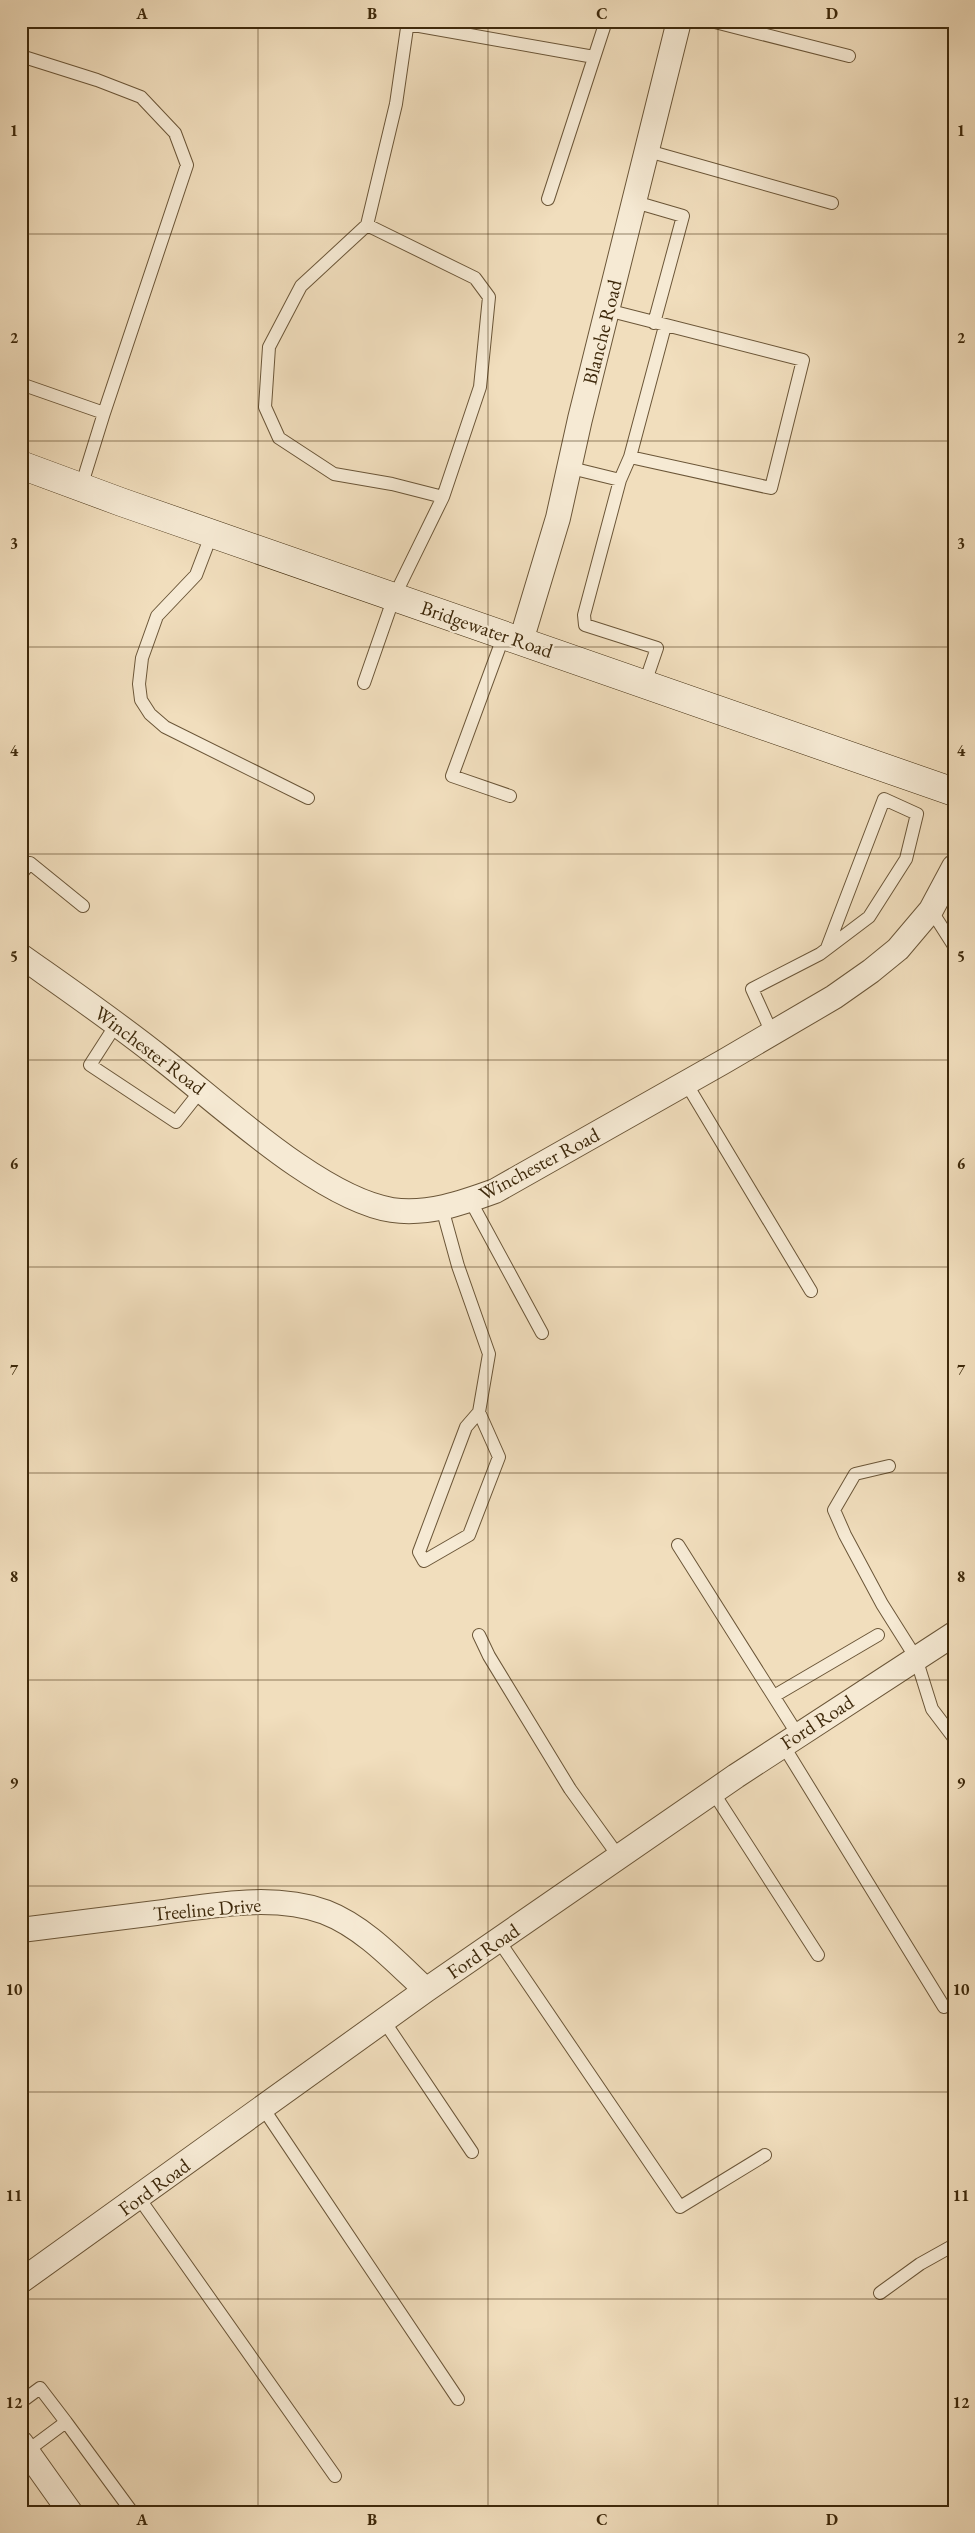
<svg xmlns="http://www.w3.org/2000/svg" width="975" height="2533" font-family="'EB Garamond',serif">
	<rect width="100%" height="100%" fill="#f1debd"/>
	<filter id="stains"><feTurbulence type="fractalNoise" baseFrequency=".004" numOctaves="4"/><feColorMatrix values="0 0 0 0 .2 0 0 0 0 .09 0 0 0 0 .02 0 0 0 .5 -.17"/></filter>
	<radialGradient id="worn" r=".72"><stop offset=".6" stop-color="#630" stop-opacity="0"/><stop offset="1" stop-color="#630" stop-opacity=".3"/></radialGradient>
	<g fill="none" stroke-linecap="round" stroke-linejoin="round">
		<defs>
			<path id="service" d="M711,21L849,56
				M408,24L594,57
				M21,56L97,80L141,97L175,133L187,165L104,413
				M648,151L832,203
				M548,199L606,21
				M635,202L683,216L654,323
				M367,225L475,278L489,297L480,387L443,497
				M607,310L803,360L771,488L630,457
				M21,384L104,413L81,487
				M571,468L620,480L630,457L665,326
				M620,480L584,615L585,625L657,648L645,683
				M212,533L196,575L157,616L142,658L139,684L141,700L150,714L165,727L308,798
				M504,635L452,776L510,796
				M364,683L394,597L443,497L392,484L334,474L279,438L265,407L269,347L301,286L367,225L396,104L408,21
				M21,874L30,863L83,906
				M931,910L954,946
				M117,1023L90,1065L176,1122L202,1089
				M772,1033L752,989L820,954L869,917L906,859L917,814L884,799L827,948
				M686,1083L811,1291
				M470,1200L542,1333
				M442,1208L458,1266L489,1354L479,1412L466,1427L419,1552L424,1561L469,1535L499,1457L479,1412
				M889,1466L855,1474L834,1510L845,1535L882,1604L916,1658L932,1709L954,1738
				M678,1545L798,1735
				M479,1635L489,1656L570,1789L619,1857
				M774,1696L878,1635
				M783,1745L944,2007
				M713,1792L818,1955
				M499,1941L680,2207L765,2155
				M384,2021L472,2152
				M263,2108L458,2399
				M139,2198L335,2476
				M880,2293L920,2264L954,2245
				M21,2402L40,2388L66,2422
				M27,2451L66,2422L132,2512"/>
			<path id="minor" d="M521,641L558,518L580,419L679,21
				M21,956C69,990 117,1023 162,1059C220,1104 321,1199 392,1210C428,1215 462,1203 495,1191L723,1062L834,997L871,971L898,949L931,910L954,867
				M21,1930C66,1924 111,1919 156,1913C211,1906 272,1893 325,1912C364,1927 396,1962 426,1990
				M21,2281L426,1990L736,1776L954,1634
				M21,2443L70,2512"/>
			<path id="secondary" d="M21,465L121,502L954,792"/>
		</defs>
		<use href="#service" stroke="#6b5638" stroke-width="14"/>
		<use href="#minor" stroke="#6b5638" stroke-width="26"/>
		<use href="#secondary" stroke="#3e290b" stroke-width="29"/>
		<use href="#service" stroke="#f6ead4" stroke-width="12"/>
		<use href="#minor" stroke="#f6ead4" stroke-width="24"/>
		<use href="#secondary" stroke="#f6ead4" stroke-width="28"/>
	</g>
	<path fill="none" stroke="#3e290b" stroke-width="1" stroke-opacity="0.55" d="M258,21V2512M488,21V2512M718,21V2512M21,234H954M21,441H954M21,647H954M21,854H954M21,1060H954M21,1267H954M21,1473H954M21,1680H954M21,1886H954M21,2092H954M21,2299H954"/>
	<g text-anchor="middle" stroke-width="4.5" stroke-linejoin="round" paint-order="stroke">
		<g font-size="20" fill="#3e290b" stroke="#f6ead4">
			<text transform="translate(602 332) rotate(-76)" y="7">Blanche Road</text>
			<text transform="translate(487 629) rotate(19)" y="7">Bridgewater Road</text>
			<text transform="translate(150 1050) rotate(37)" y="7">Winchester Road</text>
			<text transform="translate(539 1164) rotate(-28)" y="7">Winchester Road</text>
			<text transform="translate(817 1722) rotate(-33)" y="7">Ford Road</text>
			<text transform="translate(207 1909) rotate(-5)" y="7">Treeline Drive</text>
			<text transform="translate(483 1951) rotate(-34)" y="7">Ford Road</text>
			<text transform="translate(154 2187) rotate(-36)" y="7">Ford Road</text>
		</g>
	</g>
	<rect width="975" height="2533" fill="none" stroke="#f1debd" stroke-width="55"/>
	<rect x="28" y="28" width="920" height="2478" fill="none" stroke="#3e290b" stroke-width="2"/>
	<g font-size="16" text-anchor="middle" font-weight="bold" fill="#3e290b">
		<text x="142" y="19">A</text>
		<text x="372" y="19">B</text>
		<text x="602" y="19">C</text>
		<text x="832" y="19">D</text>
		<text x="14" y="136">1</text>
		<text x="961" y="136">1</text>
		<text x="14" y="343">2</text>
		<text x="961" y="343">2</text>
		<text x="14" y="549">3</text>
		<text x="961" y="549">3</text>
		<text x="14" y="756">4</text>
		<text x="961" y="756">4</text>
		<text x="14" y="962">5</text>
		<text x="961" y="962">5</text>
		<text x="14" y="1169">6</text>
		<text x="961" y="1169">6</text>
		<text x="14" y="1375">7</text>
		<text x="961" y="1375">7</text>
		<text x="14" y="1582">8</text>
		<text x="961" y="1582">8</text>
		<text x="14" y="1788">9</text>
		<text x="961" y="1788">9</text>
		<text x="14" y="1995">10</text>
		<text x="961" y="1995">10</text>
		<text x="14" y="2201">11</text>
		<text x="961" y="2201">11</text>
		<text x="14" y="2408">12</text>
		<text x="961" y="2408">12</text>
		<text x="142" y="2525">A</text>
		<text x="372" y="2525">B</text>
		<text x="602" y="2525">C</text>
		<text x="832" y="2525">D</text>
	</g>
	<rect width="100%" height="100%" filter="url(#stains)"/>
	<rect width="100%" height="100%" fill="url(#worn)"/>
</svg>
